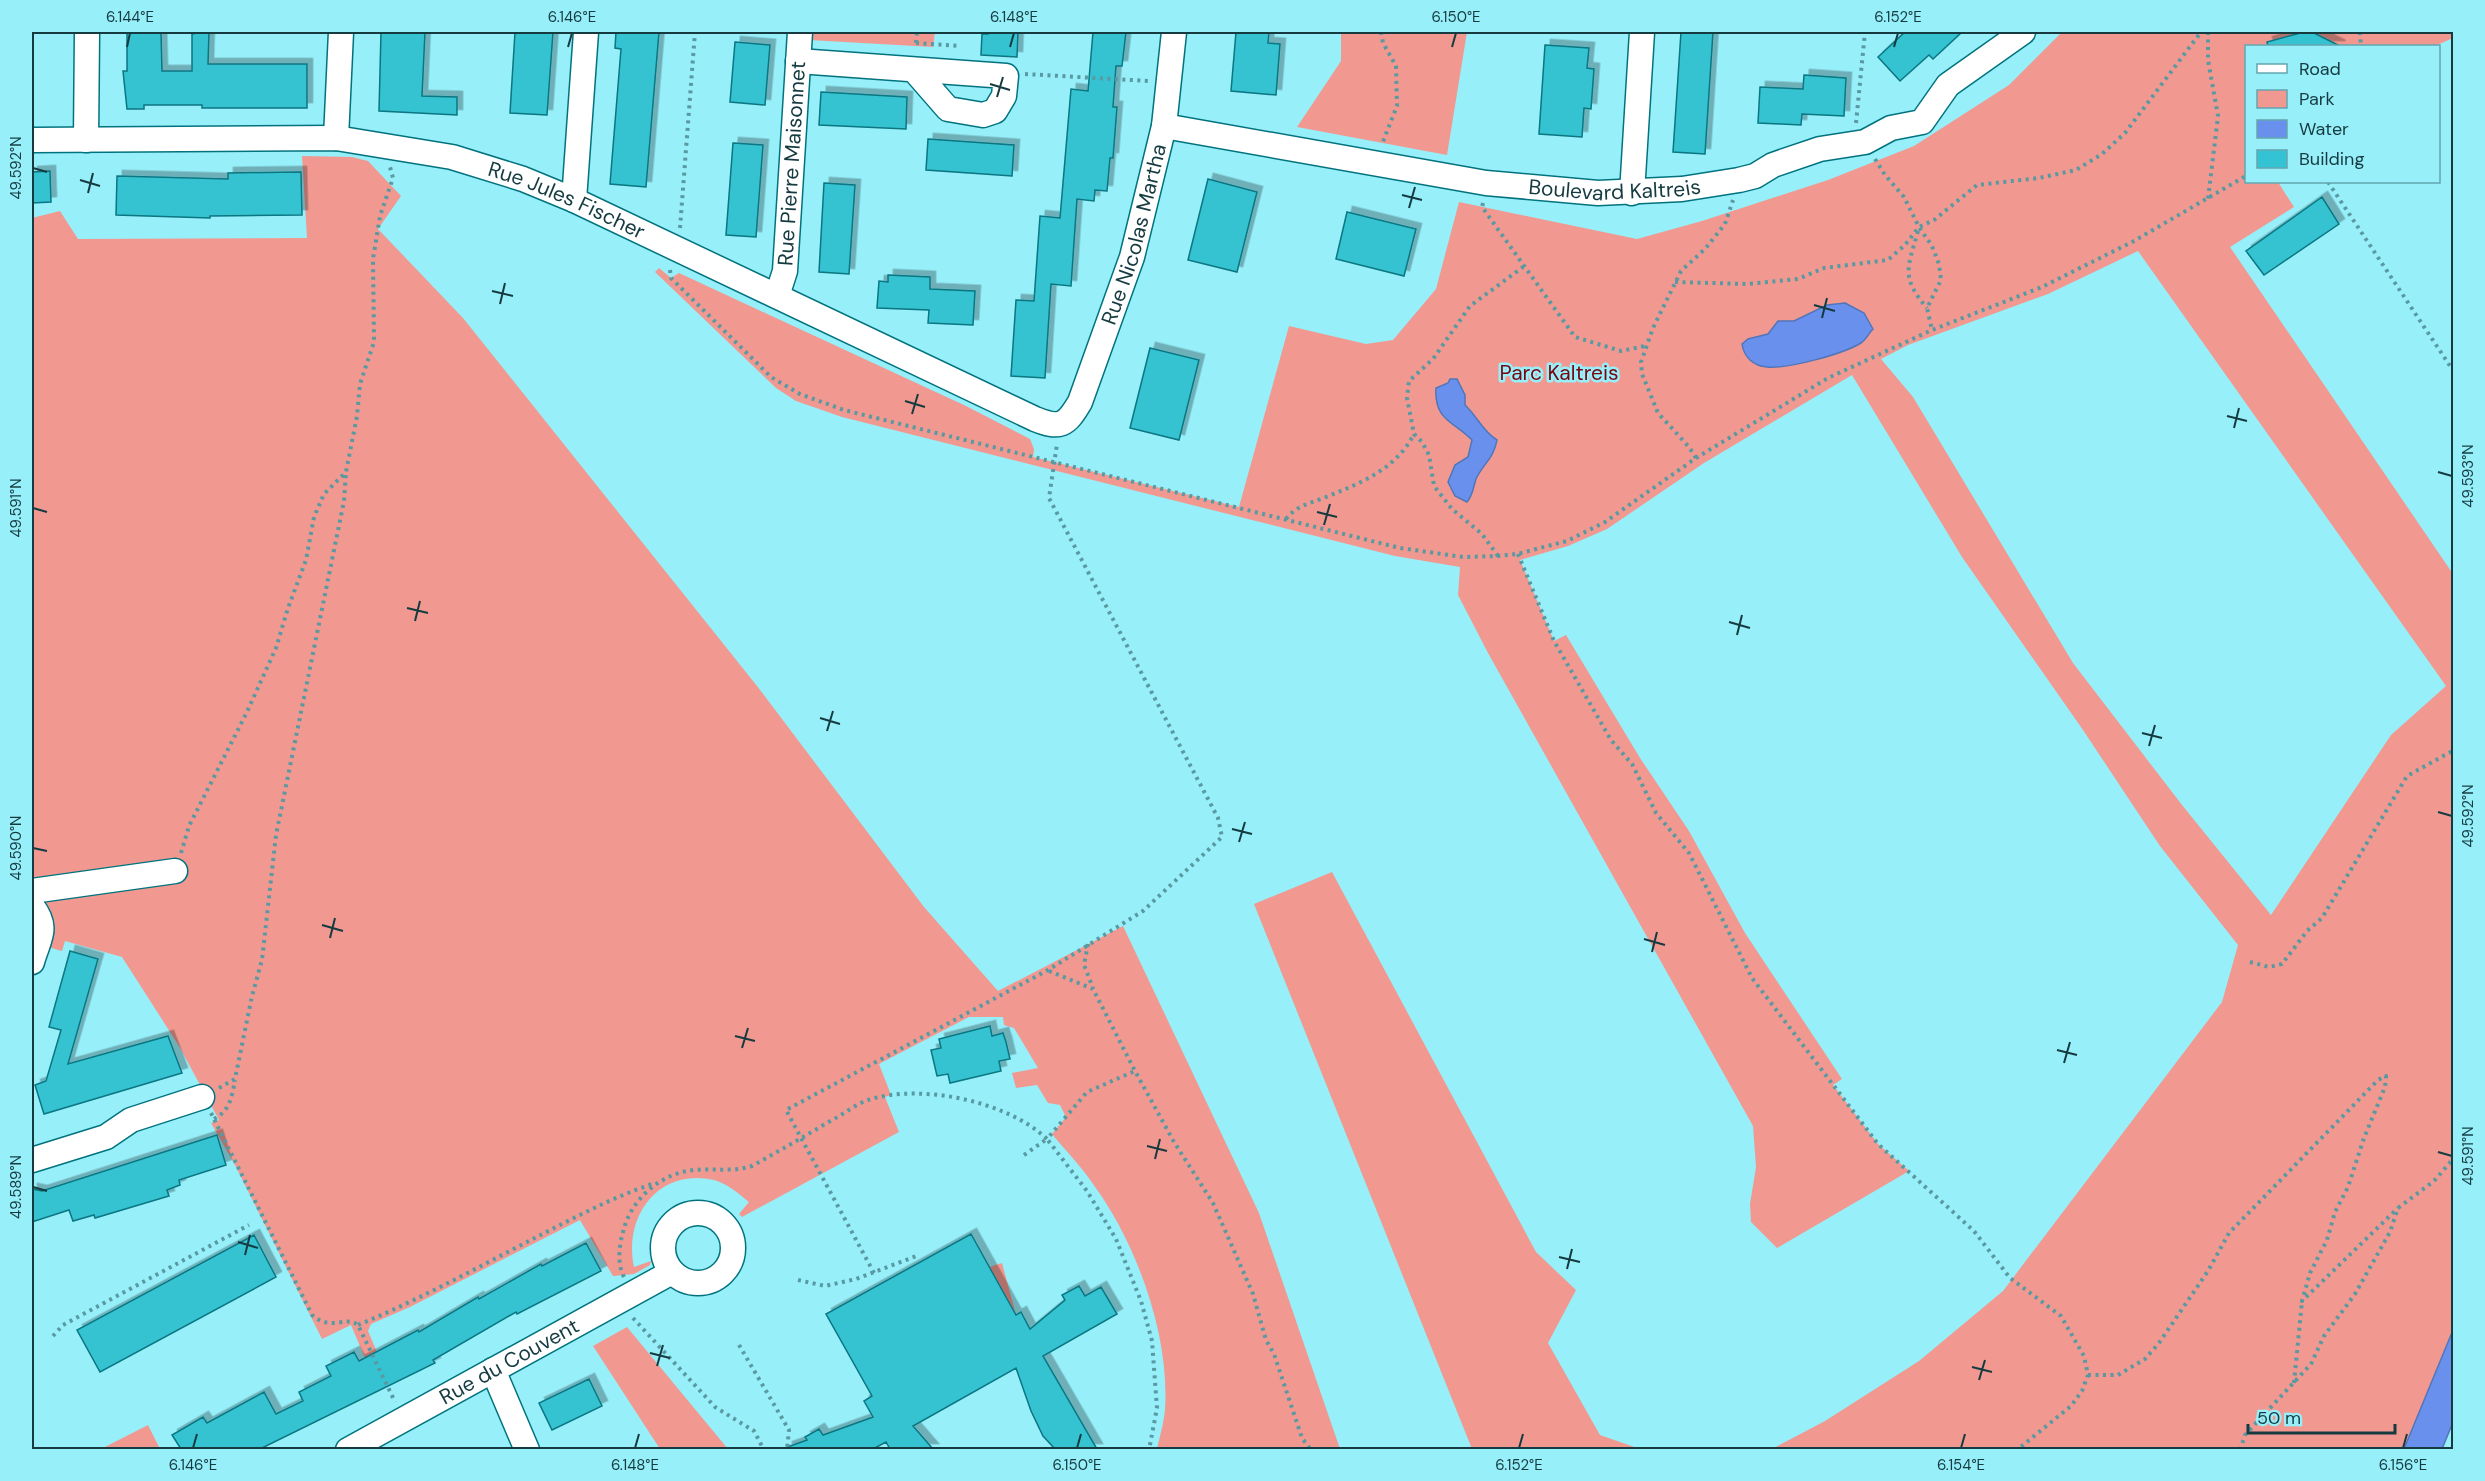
<svg xmlns="http://www.w3.org/2000/svg" width="2485" height="1481" font-family="'DM Sans',sans-serif">
	<defs>
		<filter id="shadow"><feDropShadow dx="5.5" dy="-5.5" stdDeviation="0" flood-color="#0004"/></filter>
	</defs>
	<rect width="100%" height="100%" fill="#97effa"/>
	<path fill="#f19990" fill-rule="evenodd" d="M810,32H935L933,47L809,40Z
		M1341,32H1467L1447,155L1297,127L1341,61Z
		M2062,32H2453V38L2435,46H2246V182H2278L2294,207L2230,247L2453,574V1330L2404,1449H1772L1825,1421L1919,1361L2003,1291L2222,1002L2238,945L2160,846L2083,730L1962,557L1852,375L1704,463L1607,529L1568,546L1520,560L1554,641L1566,635L1640,758L1689,831L1745,933L1842,1079L1833,1085L1878,1144L1909,1171L1777,1248L1751,1222L1750,1204L1756,1167L1753,1126L1488,653L1458,595L1460,567L1395,556L842,417L796,401L776,388L655,272L659,268L671,278L679,273L966,406L1030,439L1034,449L1033,457L1239,507L1289,326L1366,344L1393,340L1436,289L1459,202L1637,239L1702,221L1828,180L1914,146L2009,85ZM2138,251L2446,686L2391,735L2271,915L2182,805L2073,663L1913,397L1881,359L1908,345L2048,294Z
		M302,156L352,157L368,161L401,196L378,229L463,318L757,686L924,907L998,991L1123,926L1259,1213L1340,1449H1157C1160,1436 1164,1422 1165,1409C1170,1335 1136,1242 1093,1184C1081,1166 1065,1150 1052,1134L1066,1117L1060,1105L1048,1103L1037,1085L1016,1088L1012,1073L1038,1068L1014,1028L1004,1025L1003,1017H969L879,1064L891,1095L885,1097L899,1132L742,1217L739,1214L749,1202C739,1194 728,1184 714,1180C659,1167 623,1216 634,1267L651,1261L650,1265L634,1274L613,1276L580,1220L410,1307L371,1324L368,1331L379,1357L370,1370L351,1325L322,1339L235,1165L211,1123L219,1120L179,1046L122,957L65,941L62,951L48,947C53,934 56,923 49,910C46,906 41,904 39,900C31,888 32,872 32,859L33,857L32,854V218L60,211L78,239L307,238Z
		M1332,872L1536,1252L1576,1290L1548,1343L1600,1435L1640,1449H1472L1254,904Z
		M1002,1263L1016,1315L989,1267Z
		M627,1327L728,1449H660L593,1346Z
		M148,1425L160,1449H101Z"/>
	<path fill="#6a90ee" stroke="#5076ba" stroke-width="1.5" d="M1845,303L1864,313L1873,329C1869,333 1866,340 1861,343C1843,354 1788,369 1767,367C1753,366 1744,357 1742,344L1748,339L1768,334L1778,321H1794L1827,305Z
		M1450,379H1457L1465,395V405C1478,417 1482,431 1497,440C1494,458 1483,464 1476,479C1473,488 1473,495 1467,502L1455,496L1448,482L1455,465L1468,457L1472,440C1453,421 1434,420 1436,388L1448,383Z
		M2453,1330V1422L2442,1449H2404Z"/>
	<path fill="#34c3d2" stroke="#0a7681" stroke-width="1.5" filter="url(#shadow)" d="M127,32H161L162,71H192V34L202,32H209L208,64H307V108H202V105H144V109H127L123,71H127Z
		M381,32H425L422,96L457,97V115L379,111Z
		M515,32H553L547,115L510,113Z
		M616,32H659L646,187L610,184L621,49L615,48Z
		M988,32H1018L1017,57L981,55L982,34H988Z
		M1093,32H1126L1122,66H1116L1113,107H1117L1113,158H1110L1107,191L1095,190L1094,201L1077,199L1071,286L1051,284L1045,378L1011,376L1016,300L1034,301L1040,216L1060,218L1071,89L1088,91Z
		M1236,32H1269L1268,43L1280,44L1276,95L1231,91Z
		M1681,32H1713L1705,154L1673,152Z
		M1905,32H1962L1933,59L1929,55L1900,81L1878,57Z
		M2304,32H2312L2340,46H2268L2267,42Z
		M735,42L770,45L765,105L730,102Z
		M1545,45L1589,48L1587,68L1594,69L1591,109L1584,108L1582,137L1539,134Z
		M1804,75L1846,78L1844,116L1802,114L1801,125L1758,123L1760,87L1803,89Z
		M821,92L907,97L906,129L819,125Z
		M928,139L1014,145L1012,176L926,170Z
		M733,143L763,145L756,237L726,235Z
		M50,171L51,202L32,203V172Z
		M301,172L302,215L210,216V218L116,215L117,176L228,179V173Z
		M1208,179L1257,192L1237,272L1188,260Z
		M824,183L855,185L849,274L819,272Z
		M2322,197L2339,224L2264,275L2246,251Z
		M1347,212L1416,229L1404,276L1336,259Z
		M888,275L930,277V289L975,291L973,325L928,323L929,310L877,308L879,281L888,282Z
		M1150,348L1199,360L1179,440L1130,428Z
		M70,951L98,959L68,1064L168,1036L182,1073L44,1114L35,1085L46,1081L61,1030L49,1027Z
		M990,1026L992,1036L1003,1033L1006,1042L1010,1059L999,1061L1001,1071L950,1083L948,1074L937,1076L931,1050L941,1048L939,1039Z
		M217,1135L226,1165L179,1180L180,1185L167,1190L169,1196L95,1218L94,1215L73,1221L69,1210L32,1222V1189L42,1191Z
		M971,1234L1016,1315L1021,1312L1030,1329L1065,1300L1062,1295L1079,1286L1085,1296L1101,1287L1117,1314L1043,1356L1097,1449H1055L1043,1436L1031,1411L1016,1368L913,1426L933,1449H890L886,1442L873,1449H787V1447L807,1440L805,1437L819,1429L823,1435L873,1417L864,1401L872,1396L826,1314Z
		M254,1235L276,1277L100,1372L77,1330Z
		M586,1243L601,1271L517,1314L516,1312L433,1360L435,1363L260,1449H181L172,1435L203,1417L207,1423L264,1392L276,1414L303,1401L299,1392L331,1376L326,1366L354,1352L359,1361L418,1330L419,1332L478,1297L479,1299L541,1264L542,1266Z
		M589,1379L602,1406L552,1430L539,1403Z"/>
	<g fill="none" stroke-linecap="round" stroke-linejoin="round">
		<defs>
			<g id="minor">
				<path d="M798,61L1006,76L1004,96L995,111L983,115L948,109L914,70"/>
				<path id="s1" d="M1164,126L1486,183L1598,193L1682,189L1739,180L1755,176L1773,165L1820,149L1865,142L1891,128L1922,122L1948,85L2023,32"/>
				<path d="M336,138L341,32"/>
				<path id="s2" d="M32,140L336,138L452,157L523,179L574,200L1035,419C1060,429 1066,426 1080,402L1132,257L1164,126L1174,32"/>
				<path d="M86,140L87,32"/>
				<path d="M1632,193L1642,32"/>
				<path d="M574,200L586,32"/>
				<path id="s3" d="M777,296L785,271L800,32"/>
				<path d="M32,891L175,871"/>
				<path d="M32,906C50,929 38,939 32,962"/>
				<path d="M32,1160L106,1137L131,1120L202,1097"/>
				<circle cx="698" cy="1248" r="35"/>
				<path d="M493,1370L527,1450"/>
				<path id="s4" d="M348,1450L672,1272"/>
			</g>
		</defs>
		<use href="#minor" stroke="#02737e" stroke-width="27"/>
		<path stroke="#5999a1" stroke-width="4" stroke-dasharray="3 4.5" stroke-linecap="butt" d="M1381,32L1383,43L1396,66L1397,106L1382,144
			M2208,32V60L2218,116L2208,199
			M2360,32L2361,46
			M916,43L959,46
			M916,43L917,32
			M1025,74L1149,81
			M1856,123L1865,32
			M1875,159L1885,175L1904,197L1919,227L1932,246L1939,264L1941,280L1927,308L1932,330
			M2328,182L2454,372
			M1483,203L1482,207L1575,337L1621,351L1645,346
			M680,228L695,32
			M1918,231C1908,267 1900,277 1927,308
			M670,270L671,278L771,377L800,394L844,410L1400,548L1463,557L1498,556L1517,554L1567,541L1605,522L1696,458L1828,378L1932,330L2042,287L2132,242L2246,176
			M1675,282L1748,284L1798,279L1824,268L1888,260L1905,245L1919,227L1934,220L1977,185L2039,178L2076,170L2102,154L2125,133L2201,32
			M1696,458L1689,447L1658,413L1642,374L1641,362L1653,328L1681,271L1705,249L1725,224L1733,200
			M1286,519C1295,507 1307,504 1321,499C1358,484 1395,471 1414,434
			M1518,554L1554,641L1611,740L1632,764L1656,813L1689,853L1752,978L1878,1144L1974,1231L2010,1278L2061,1316L2084,1356L2088,1375L2082,1391L2071,1406L2017,1450
			M1498,556L1482,534L1452,509L1434,486L1429,455L1422,442L1414,434L1407,398L1409,381L1433,359L1470,306L1523,267
			M181,853L189,826L246,714L276,648L288,608L306,560L314,517L324,494L346,472L357,416L360,384L374,342L373,259L380,216L393,178L390,167
			M1088,944L1084,965L1093,988
			M2250,962L2269,967L2282,964L2307,931L2322,918L2407,776L2454,750
			M1049,971L1093,989L1135,1071L1174,1142L1213,1203L1253,1294L1266,1340L1274,1354L1302,1438L1311,1450
			M219,1088L235,1079L252,996L262,960L276,835L344,501L346,472
			M211,1113L312,1315C332,1332 345,1315 358,1325L395,1402
			M214,1119C230,1111 232,1096 235,1080
			M1024,1155L1047,1139L1087,1191L1116,1239L1141,1301L1152,1341L1157,1408L1149,1450
			M874,1273L786,1110L1048,970L1143,911L1222,837L1218,818L1049,498L1057,444
			M624,1277C617,1264 619,1246 623,1232C630,1202 656,1177 687,1171C709,1167 730,1173 752,1166C779,1151 805,1136 832,1120C844,1114 856,1104 868,1100C921,1083 1007,1101 1047,1139L1087,1092L1135,1071
			M798,1280L825,1286L856,1279L919,1255
			M633,1318L715,1407L754,1431L764,1450
			M358,1325C416,1301 471,1271 527,1242C568,1221 610,1198 655,1183
			M53,1336L63,1325L249,1225
			M739,1345L789,1430L787,1450
			M2088,1375H2118L2145,1359L2159,1343L2208,1271L2229,1233L2378,1080L2386,1076L2385,1087L2364,1138L2348,1187L2335,1212L2327,1240L2310,1273L2302,1301L2398,1208
			M2294,1383L2302,1301
			M2240,1450L2245,1435L2311,1364L2324,1336L2355,1294L2390,1232L2398,1208L2434,1181L2454,1158"/>
		<use href="#minor" stroke="#fff" stroke-width="24"/>
	</g>
	<path fill="none" stroke="#153b40" stroke-width="2" d="M127,47L130,33M568,47L572,33M1010,47L1014,33M1452,47L1456,33M1894,47L1898,33M990,84L1010,90M997,97L1003,77M33,168L47,172M80,180L100,186M88,193L93,173M1402,195L1422,200M1409,208L1415,187M492,291L513,296M500,304L505,283M1814,305L1835,311M1822,318L1827,298M905,401L925,407M912,414L918,394M2227,416L2247,421M2234,428L2239,408M2438,472L2452,476M33,508L47,512M1317,512L1337,517M1324,525L1330,504M407,608L428,613M415,621L420,601M1729,622L1750,628M1737,635L1742,615M820,718L840,724M827,731L833,711M2142,733L2162,738M2149,746L2155,725M2438,812L2452,816M1232,829L1252,834M1239,842L1245,822M33,848L47,851M322,925L343,931M330,938L335,918M1644,939L1665,945M1652,952L1657,932M735,1036L755,1041M742,1048L748,1028M2057,1050L2077,1055M2064,1063L2070,1042M1147,1146L1167,1151M2438,1152L2452,1156M1155,1159L1160,1139M33,1187L47,1191M238,1242L258,1248M245,1255L250,1235M1559,1257L1580,1262M1567,1269L1572,1249M650,1353L670,1358M657,1366L663,1345M1972,1367L1992,1372M1979,1380L1985,1360M193,1448L197,1434M635,1448L639,1434M1077,1448L1081,1434M1519,1448L1523,1434M1961,1448L1965,1434M2403,1448L2407,1434"/>
	<g text-anchor="middle" stroke-width="5" stroke-linejoin="round" paint-order="stroke">
		<g font-size="21" fill="#153b40" stroke="#97effa">
			<text dy="7" stroke="none"><textPath href="#s3" startOffset="134">Rue Pierre Maisonnet</textPath></text>
			<text dy="7" stroke="none"><textPath href="#s1" startOffset="456">Boulevard Kaltreis</textPath></text>
			<text dy="7" stroke="none"><textPath href="#s2" startOffset="544">Rue Jules Fischer</textPath></text>
			<text dy="7" stroke="none"><textPath href="#s2" startOffset="1294">Rue Nicolas Martha</textPath></text>
			<text dy="7" stroke="none"><textPath href="#s4" startOffset="184">Rue du Couvent</textPath></text>
		</g>
		<g font-size="21" fill="#76060f" stroke="#97effa">
			<text x="1559" y="380">Parc Kaltreis</text>
		</g>
	</g>
	<rect width="2485" height="1481" fill="none" stroke="#97effa" stroke-width="66"/>
	<rect x="2245" y="45" width="195" height="138" fill="#97effa" stroke="#63a7b0" stroke-width="1.5"/>
	<rect x="2257" y="64" width="30" height="9" fill="#ffffff" stroke="#63a7b0" stroke-width="1.5"/>
	<text x="2299" y="75" font-size="18" fill="#153b40">Road</text>
	<rect x="2257" y="90" width="30" height="18" fill="#f19990" stroke="#63a7b0" stroke-width="1.5"/>
	<text x="2299" y="105" font-size="18" fill="#153b40">Park</text>
	<rect x="2257" y="120" width="30" height="18" fill="#6a90ee" stroke="#63a7b0" stroke-width="1.5"/>
	<text x="2299" y="135" font-size="18" fill="#153b40">Water</text>
	<rect x="2257" y="150" width="30" height="18" fill="#34c3d2" stroke="#63a7b0" stroke-width="1.5"/>
	<text x="2299" y="165" font-size="18" fill="#153b40">Building</text>
	<path d="M2248 1424v9h147v-9" fill="none" stroke="#153b40" stroke-width="3"/>
	<text x="2257" y="1424" font-size="18" fill="#153b40" stroke="#97effa" stroke-width="4.5" paint-order="stroke">50 m</text>
	<rect x="33" y="33" width="2419" height="1415" fill="none" stroke="#153b40" stroke-width="2"/>
	<g font-size="15" text-anchor="middle" fill="#153b40">
		<text x="130" y="22">6.144°E</text>
		<text x="572" y="22">6.146°E</text>
		<text x="1014" y="22">6.148°E</text>
		<text x="1456" y="22">6.150°E</text>
		<text x="1898" y="22">6.152°E</text>
		<text transform="translate(16 168) rotate(-90)" y="5">49.592°N</text>
		<text transform="translate(2468 476) rotate(-90)" y="5">49.593°N</text>
		<text transform="translate(16 508) rotate(-90)" y="5">49.591°N</text>
		<text transform="translate(2468 816) rotate(-90)" y="5">49.592°N</text>
		<text transform="translate(16 848) rotate(-90)" y="5">49.590°N</text>
		<text transform="translate(2468 1156) rotate(-90)" y="5">49.591°N</text>
		<text transform="translate(16 1187) rotate(-90)" y="5">49.589°N</text>
		<text x="193" y="1470">6.146°E</text>
		<text x="635" y="1470">6.148°E</text>
		<text x="1077" y="1470">6.150°E</text>
		<text x="1519" y="1470">6.152°E</text>
		<text x="1961" y="1470">6.154°E</text>
		<text x="2403" y="1470">6.156°E</text>
	</g>
</svg>
